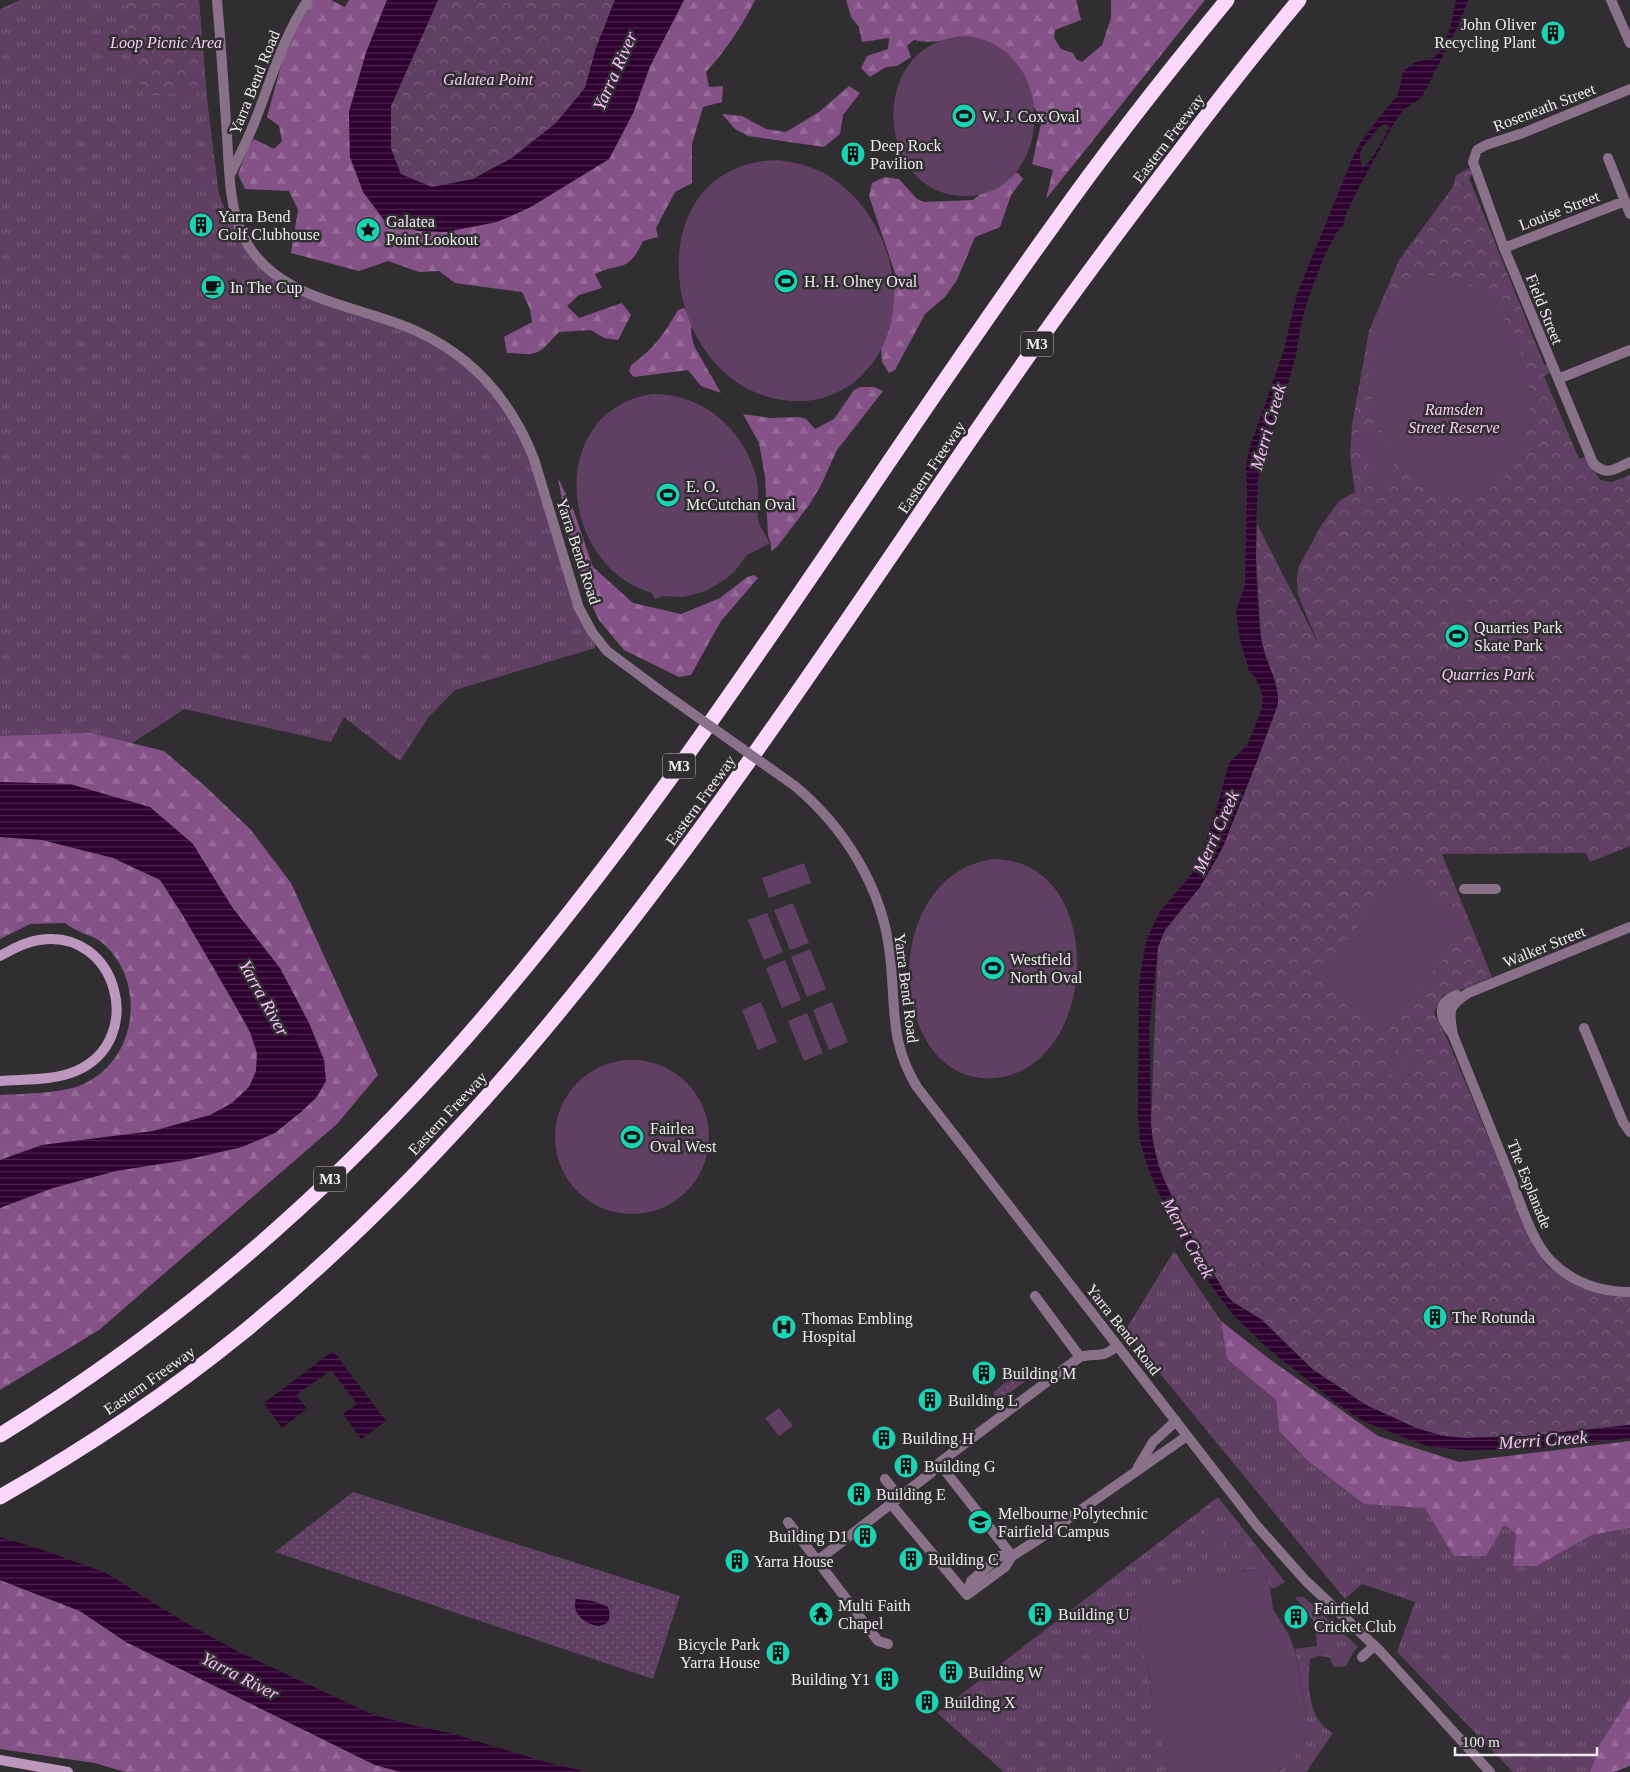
<svg xmlns="http://www.w3.org/2000/svg" width="1630" height="1772" font-family="Georgia,serif">
	<defs>
		<pattern id="grass-tufts" width="24" height="20" patternUnits="userSpaceOnUse" patternTransform="scale(1.25)"><rect width="24" height="20" fill="#604062"/><path d="M3 7l-1-3M5 7V3M7 7l1-3M15 17l-1-3M17 17v-4M19 17l1-3" fill="none" stroke="#775c79"/></pattern>
		<pattern id="forest-firs" width="22" height="20" patternUnits="userSpaceOnUse" patternTransform="scale(1.25)"><rect width="22" height="20" fill="#855288"/><path d="M5 1l3.5 6h-7zM16 11l3.5 6h-7z" fill="#976b99"/></pattern>
		<pattern id="park-crowns" width="20" height="18" patternUnits="userSpaceOnUse" patternTransform="scale(1.25)"><rect width="20" height="18" fill="#604062"/><path d="M2 6a3 3 0 1 1 6 0M12 15a3 3 0 1 1 6 0" fill="none" stroke="#775c79"/></pattern>
		<pattern id="garden-dots" width="8" height="8" patternUnits="userSpaceOnUse" patternTransform="scale(1.25)"><rect width="8" height="8" fill="#604062"/><path d="M2 2h.1M6 6h.1" fill="none" stroke="#775c79" stroke-width="1.8" stroke-linecap="round"/></pattern>
		<pattern id="water-rules" width="6" height="5" patternUnits="userSpaceOnUse" patternTransform="scale(1.25)"><rect width="6" height="5" fill="#2d0030"/><path d="M0 2.5h6" fill="none" stroke="#4c254e"/></pattern>
	</defs>
	<rect width="100%" height="100%" fill="#312e31"/>
	<path fill="url(#grass-tufts)" d="M20,0H199L207,99L219,195L227,214L236,229L273,274L412,329L466,361L518,424L592,632L595,648L455,690L428,718L400,761L344,717L331,742L184,709L70,784L0,782V9Z
		M1174,1251L1221,1321L1227,1359L1276,1400L1279,1431L1308,1461L1364,1504L1425,1508L1504,1525L1516,1534L1513,1565L1537,1566L1592,1535L1630,1528V1697L1600,1744L1590,1772H1513L1397,1652L1415,1602L1362,1584L1345,1599L1125,1331Z
		M1218,1497L1285,1582L1274,1589L1270,1587L1265,1569H1254L1191,1580L1155,1590L1137,1619L1144,1643L1152,1697L1169,1760L1180,1772H1004L937,1713Z
		M1295,1597H1304L1358,1647L1354,1651L1346,1666L1334,1667L1329,1657L1319,1656L1310,1659C1307,1685 1308,1720 1333,1733L1306,1772H1276L1281,1769L1307,1718L1295,1649L1317,1646L1315,1623Z"/>
	<path fill="url(#forest-firs)" d="M311,0H331L345,7L349,0H387L366,53L349,112L350,157L529,208L609,159L633,113L650,66L684,0H755C742,26 726,50 706,72L709,87L723,86L722,102L703,107L692,144V183L675,192L656,228L658,237L643,241C627,274 623,261 595,274L602,288L579,295L567,306L579,318L622,303L631,315L618,340L604,338L591,330L559,332C537,356 540,355 507,353L504,337L532,322L530,309L522,292L455,283L439,271L419,272L388,261L359,271L291,253L298,210L289,191L245,189L238,174L248,148L254,139L274,149L282,141L279,126L267,117L293,21Z
		M846,0H1076L1081,20L1055,30L1054,38L1061,49L1073,53L1076,59L1082,62L1102,45L1111,18V0H1205L1046,199L1053,170L1032,164L1042,119L1025,94V76C1009,63 987,42 965,40C947,38 933,45 914,40L907,46L911,57L897,66L886,67L870,77L861,68L867,56L888,49L889,38L862,42L859,27L851,17Z
		M849,86L860,93L843,115L840,134L824,147L748,136L735,129L722,114L742,116L766,129L786,132L819,112Z
		M1018,173L1023,179L1011,195L1000,227L975,237L957,280L945,297L925,314L895,370L889,373L882,362L881,348L897,279L869,196L872,183L885,177L899,179L917,199L924,202L973,200L1005,174Z
		M684,308L692,319L691,333L694,346L721,393L701,386L688,370L634,377L629,372L631,365C653,350 665,333 678,310Z
		M860,387H874L883,391L837,450L820,487L809,505L777,547L771,551V544L768,535L765,476L759,443L743,414L771,418L799,417L806,419L815,429L834,419L854,390Z
		M558,478L573,509L593,567L633,603L681,614L720,598L747,577L754,575L758,578L721,621L691,675L679,677L624,650L599,620L584,589L570,544Z
		M90,733L164,751L206,787L251,830L291,883L378,1075L337,1124L99,1330L0,1390V1095C21,1094 57,1093 76,1087C135,1067 149,987 105,945C93,934 76,933 65,923L30,924L0,939V736Z
		M1221,1321L1268,1358L1378,1436L1459,1462L1630,1441V1528L1592,1535L1537,1566H1513L1516,1534L1504,1525L1486,1556H1454L1425,1508L1364,1504L1308,1461L1279,1431L1276,1400L1227,1359Z
		M0,1580L80,1611L126,1642L375,1765L401,1772H125L95,1763L0,1749Z
		M1630,1697V1766L1614,1772H1590L1600,1744Z"/>
	<path fill="url(#park-crowns)" d="M126,0H199L207,99H199L198,90L145,97L130,55Z
		M438,0H615L596,48L585,88L556,123L512,158L473,179L432,187L401,174L391,149V106Z
		M1469,168L1472,174L1469,178L1544,364L1548,366L1551,372L1544,376L1579,459L1586,457L1600,480L1612,482L1630,475V846L1590,862L1586,853L1442,854L1492,977L1458,991L1443,995L1434,1013L1449,1043L1533,1245L1547,1266L1579,1287L1617,1296H1630V1425L1526,1436L1465,1438L1443,1436L1416,1428L1366,1405L1312,1369L1262,1320L1233,1302L1227,1296C1215,1280 1206,1263 1197,1246C1175,1207 1155,1169 1151,1124L1158,947L1165,929L1200,887L1222,849L1255,766L1278,704C1279,679 1264,660 1261,636L1256,557L1257,524L1319,645L1298,595L1297,577L1299,566L1321,526L1339,501L1355,492L1350,456L1352,425L1369,331L1399,260L1453,187L1456,175Z"/>
	<path fill="url(#garden-dots)" d="M1020,1369L1028,1379L999,1401L993,1393Z
		M353,1492L680,1596L653,1679L275,1552Z"/>
	<path fill="#604062" d="M968,36C1063,50 1052,199 962,196C872,192 867,37 968,36Z
		M778,160C799,163 818,168 835,180C895,223 918,320 862,375C847,390 825,400 804,401C662,407 624,164 778,160Z
		M1430,275C1511,276 1548,387 1521,452C1512,474 1495,491 1472,495C1373,511 1318,295 1430,275Z
		M652,394C702,393 743,428 756,476C760,493 757,503 758,519C759,526 766,536 770,543L747,555L735,571L726,579L706,591L683,597L663,596L655,599L652,593C558,566 545,411 652,394Z
		M1376,425L1398,476L1377,485L1355,434Z
		M1455,594L1464,595L1463,600H1467L1466,609H1471V617L1465,618L1462,654H1458L1456,678H1458L1457,688L1468,689L1466,694L1448,692L1450,667L1448,666Z
		M992,859C1110,858 1100,1069 995,1078C888,1087 875,878 992,859Z
		M804,863L811,883L769,898L762,878Z
		M1405,868L1469,926L1385,1032L1317,977Z
		M793,903L809,943L790,950L774,910Z
		M767,913L783,952L764,960L748,920Z
		M810,949L826,989L807,997L791,957Z
		M785,960L801,1000L782,1008L766,968Z
		M761,1002L777,1042L758,1050L742,1010Z
		M832,1002L848,1042L829,1050L813,1010Z
		M807,1013L823,1053L804,1061L788,1021Z
		M1391,1039L1404,1071L1392,1077L1378,1044Z
		M1413,1046L1423,1068L1408,1076L1398,1053Z
		M555 1137a77 77 0 1 1 154 0a77 77 0 1 1-154 0Z
		M779,1408L793,1426L779,1436L765,1418Z
		M1221,1528L1226,1565L1209,1568L1204,1530Z
		M1254,1569H1265L1269,1582L1273,1609L1289,1635L1295,1651L1307,1718L1308,1733L1293,1758L1276,1772H1180L1169,1760L1162,1744L1152,1697L1144,1643L1137,1619L1132,1595L1191,1580Z"/>
	<path fill="url(#water-rules)" fill-rule="evenodd" d="M387,0H438L391,106V149L401,174L432,187L473,179L512,158L556,123L585,88L596,48L615,0H684L650,66L633,113L609,159L529,208L497,222L446,232L418,231L384,220L363,192L350,157L349,112L366,53Z
		M1456,0H1468L1459,24L1426,89L1421,98L1403,110L1394,123L1354,197L1345,216L1344,224L1337,232L1324,257L1308,299L1301,324L1296,355L1279,416L1271,437L1263,452L1259,467C1255,523 1254,582 1261,638C1264,661 1279,679 1278,704L1255,766L1222,849L1200,887L1165,930L1158,947L1149,1028L1151,1124L1153,1144L1159,1168L1184,1224L1227,1296L1233,1302L1262,1320L1312,1369L1366,1405L1416,1428L1443,1436L1465,1438L1526,1436L1630,1425V1438L1536,1449L1466,1450L1430,1447L1405,1438L1363,1421L1335,1402L1271,1351L1233,1315L1197,1266L1174,1227L1148,1168L1140,1141L1138,1114L1139,983L1146,941L1160,911L1191,875L1200,857L1214,818L1229,763L1248,744L1262,708L1263,699L1260,687L1254,676L1249,671L1240,640L1236,611L1245,585L1247,492L1246,465L1249,450L1284,350L1297,294L1353,157L1362,140L1398,94L1403,72L1414,63L1435,57L1442,49L1450,29ZM1385,124L1389,126C1387,135 1371,162 1363,168C1355,152 1364,146 1373,135C1377,130 1379,127 1385,124Z
		M0,782L70,784L150,807L193,844L232,907L280,968L309,1023L324,1060L326,1081L316,1098L301,1112L275,1133L242,1147L186,1160L116,1171L53,1188L0,1208V1160L42,1145L153,1131L210,1115L232,1103L249,1087L256,1071L257,1053L250,1032L231,998L182,914L160,880L113,858L42,840L0,837Z
		M333,1351L386,1421L361,1439L343,1414L357,1404L331,1370L296,1395L307,1409L282,1428L264,1403Z
		M0,1537L43,1550L106,1573L186,1623L237,1651L371,1714L408,1724L454,1734L545,1762L587,1772H401L375,1765L126,1642L80,1611L0,1580Z
		M576,1599L593,1601L608,1607C619,1640 567,1624 576,1599Z"/>
	<g fill="none" stroke-linecap="round" stroke-linejoin="round">
		<path stroke="#89718a" stroke-width="10" d="M1630,89L1523,133L1486,145L1477,150L1473,162L1504,248L1593,463C1606,477 1615,469 1630,462
			M1608,158L1630,214
			M1504,248L1625,201
			M1558,379L1630,350
			M1464,889H1496
			M1630,927L1468,993C1447,1007 1449,1011 1453,1035C1472,1083 1492,1131 1511,1179C1521,1204 1532,1242 1551,1261C1573,1283 1600,1292 1630,1292
			M1584,1028L1623,1122L1630,1132
			M1451,1032C1439,1017 1437,1002 1457,995
			M1035,1296L1080,1357
			M939,1463L1012,1556
			M1138,1467L1153,1442L1176,1421
			M896,1500L932,1472L939,1463L1080,1357C1089,1354 1100,1356 1106,1353C1110,1352 1114,1348 1117,1346
			M891,1504L967,1595
			M788,1522L878,1641L888,1644
			M817,1561L896,1500L895,1492L885,1479
			M967,1595L1005,1567L1012,1556L1042,1537L1187,1436
			M967,1595L971,1581L1000,1556H1012
			M1362,1657L1374,1646"/>
		<path stroke="#89718a" stroke-width="10" d="M217,0C221,45 224,91 227,136C229,168 229,207 243,236C274,300 355,304 414,330C471,355 511,400 534,459L579,608L592,632L607,651L658,689
			M1611,0L1630,43
			M230,175C238,159 246,143 253,126C270,84 282,38 308,0
			M795,786C845,828 883,889 890,955C896,1006 889,1042 917,1087L1257,1526L1305,1580L1381,1652L1490,1772"/>
		<path stroke="#bc97be" stroke-width="10" d="M0,956C12,949 25,942 39,940C117,927 148,1040 76,1071C53,1081 24,1079 0,1081
			M0,1760L68,1772"/>
		<path stroke="#fad7fb" stroke-width="15" d="M0,1435C163,1335 310,1210 439,1068C672,810 849,508 1052,227C1107,149 1166,74 1227,0
			M0,1497C84,1449 166,1395 241,1334C447,1167 612,956 764,740C851,617 934,491 1020,368C1068,299 1118,232 1169,165C1211,109 1254,54 1299,0"/>
		<path stroke="#89718a" stroke-width="10" d="M658,689L795,786"/>
	</g>
	<defs>
		<symbol id="building-disc" viewBox="-11 -11 22 22"><circle r="9.5" fill="#16d5b3" stroke="#312e31"/><path d="M-4-6H4V6H1V3H-1V6H-4ZM-2.5-4.3h1.7v1.8h-1.7ZM.8-4.3h1.7v1.8H.8ZM-2.5-1h1.7V.8h-1.7ZM.8-1h1.7V.8H.8Z" fill="#111"/></symbol>
		<symbol id="stadium-disc" viewBox="-11 -11 22 22"><circle r="9.5" fill="#16d5b3" stroke="#312e31"/><path d="M0-5a6.5 5 0 1 0 0 10a6.5 5 0 1 0 0-10ZM-3.5-1.8h7v3.6h-7Z" fill="#111"/></symbol>
		<symbol id="sight-disc" viewBox="-11 -11 22 22"><circle r="9.5" fill="#16d5b3" stroke="#312e31"/><path d="M0-6L1.8-2.2L6-1.7L2.9 1.2L3.7 5.4L0 3.3L-3.7 5.4L-2.9 1.2L-6-1.7L-1.8-2.2Z" fill="#111"/></symbol>
		<symbol id="cafe-disc" viewBox="-11 -11 22 22"><circle r="9.5" fill="#16d5b3" stroke="#312e31"/><path d="M-5.5-4.5H6V0H3Q3 3.5 0 3.5H-2.5Q-5.5 3.5-5.5 0ZM3-3.2v2h1.7v-2ZM-6 4.5H4V6H-6Z" fill="#111"/></symbol>
		<symbol id="hospital-disc" viewBox="-11 -11 22 22"><circle r="9.5" fill="#16d5b3" stroke="#312e31"/><path d="M-5-5h3v3.5h4V-5h3V5h-3V1.5h-4V5h-3Z" fill="#111"/></symbol>
		<symbol id="university-disc" viewBox="-11 -11 22 22"><circle r="9.5" fill="#16d5b3" stroke="#312e31"/><path d="M0-5L7-2L0 1L-7-2ZM-4 1L0 2.5L4 1V4Q0 6-4 4Z" fill="#111"/></symbol>
		<symbol id="temple-disc" viewBox="-11 -11 22 22"><circle r="9.5" fill="#16d5b3" stroke="#312e31"/><path d="M0-6L5-2H3V0L6.5 2.5H4V6H1.5V3h-3V6H-4V2.5H-6.5L-3 0V-2H-5Z" fill="#111"/></symbol>
	</defs>
	<g fill-rule="evenodd">
		<use href="#building-disc" x="1539" y="19" width="28" height="28"/>
		<use href="#stadium-disc" x="950" y="102" width="28" height="28"/>
		<use href="#building-disc" x="839" y="140" width="28" height="28"/>
		<use href="#building-disc" x="187" y="211" width="28" height="28"/>
		<use href="#sight-disc" x="354" y="216" width="28" height="28"/>
		<use href="#stadium-disc" x="772" y="267" width="28" height="28"/>
		<use href="#cafe-disc" x="199" y="273" width="28" height="28"/>
		<use href="#stadium-disc" x="654" y="481" width="28" height="28"/>
		<use href="#stadium-disc" x="1443" y="622" width="28" height="28"/>
		<use href="#stadium-disc" x="979" y="954" width="28" height="28"/>
		<use href="#stadium-disc" x="618" y="1123" width="28" height="28"/>
		<use href="#building-disc" x="1421" y="1303" width="28" height="28"/>
		<use href="#hospital-disc" x="770" y="1313" width="28" height="28"/>
		<use href="#building-disc" x="970" y="1359" width="28" height="28"/>
		<use href="#building-disc" x="916" y="1386" width="28" height="28"/>
		<use href="#building-disc" x="870" y="1424" width="28" height="28"/>
		<use href="#building-disc" x="892" y="1452" width="28" height="28"/>
		<use href="#building-disc" x="845" y="1480" width="28" height="28"/>
		<use href="#university-disc" x="966" y="1508" width="28" height="28"/>
		<use href="#building-disc" x="851" y="1522" width="28" height="28"/>
		<use href="#building-disc" x="897" y="1545" width="28" height="28"/>
		<use href="#building-disc" x="723" y="1547" width="28" height="28"/>
		<use href="#temple-disc" x="807" y="1600" width="28" height="28"/>
		<use href="#building-disc" x="1026" y="1600" width="28" height="28"/>
		<use href="#building-disc" x="1282" y="1603" width="28" height="28"/>
		<use href="#building-disc" x="764" y="1639" width="28" height="28"/>
		<use href="#building-disc" x="937" y="1658" width="28" height="28"/>
		<use href="#building-disc" x="873" y="1665" width="28" height="28"/>
		<use href="#building-disc" x="913" y="1688" width="28" height="28"/>
	</g>
	<g text-anchor="middle" stroke-width="5" stroke-linejoin="round" paint-order="stroke">
		<g fill="#312e31" stroke="#b5b3b5" stroke-width="1">
			<rect x="1021" y="331.5" width="32" height="25" rx="4"/>
			<rect x="663" y="753.5" width="32" height="25" rx="4"/>
			<rect x="314" y="1166.5" width="32" height="25" rx="4"/>
		</g>
		<g font-size="15" font-weight="bold" fill="#eeecee">
			<text x="1037" y="349">M3</text>
			<text x="679" y="771">M3</text>
			<text x="330" y="1184">M3</text>
		</g>
		<g font-size="16" fill="#eeecee" stroke="#312e31" text-anchor="start">
			<text x="1536" y="30" text-anchor="end">John Oliver<tspan x="1536" dy="18">Recycling Plant</tspan></text>
			<text x="982" y="122">W. J. Cox Oval</text>
			<text x="870" y="151">Deep Rock<tspan x="870" dy="18">Pavilion</tspan></text>
			<text x="218" y="222">Yarra Bend<tspan x="218" dy="18">Golf Clubhouse</tspan></text>
			<text x="386" y="227">Galatea<tspan x="386" dy="18">Point Lookout</tspan></text>
			<text x="804" y="287">H. H. Olney Oval</text>
			<text x="230" y="293">In The Cup</text>
			<text x="686" y="492">E. O.<tspan x="686" dy="18">McCutchan Oval</tspan></text>
			<text x="1474" y="633">Quarries Park<tspan x="1474" dy="18">Skate Park</tspan></text>
			<text x="1010" y="965">Westfield<tspan x="1010" dy="18">North Oval</tspan></text>
			<text x="650" y="1134">Fairlea<tspan x="650" dy="18">Oval West</tspan></text>
			<text x="1452" y="1323">The Rotunda</text>
			<text x="802" y="1324">Thomas Embling<tspan x="802" dy="18">Hospital</tspan></text>
			<text x="1002" y="1379">Building M</text>
			<text x="948" y="1406">Building L</text>
			<text x="902" y="1444">Building H</text>
			<text x="924" y="1472">Building G</text>
			<text x="876" y="1500">Building E</text>
			<text x="998" y="1519">Melbourne Polytechnic<tspan x="998" dy="18">Fairfield Campus</tspan></text>
			<text x="848" y="1542" text-anchor="end">Building D1</text>
			<text x="928" y="1565">Building C</text>
			<text x="754" y="1567">Yarra House</text>
			<text x="838" y="1611">Multi Faith<tspan x="838" dy="18">Chapel</tspan></text>
			<text x="1314" y="1614">Fairfield<tspan x="1314" dy="18">Cricket Club</tspan></text>
			<text x="1058" y="1620">Building U</text>
			<text x="760" y="1650" text-anchor="end">Bicycle Park<tspan x="760" dy="18">Yarra House</tspan></text>
			<text x="968" y="1678">Building W</text>
			<text x="870" y="1685" text-anchor="end">Building Y1</text>
			<text x="944" y="1708">Building X</text>
		</g>
		<g font-size="16" font-style="italic" fill="#f7caf9" stroke="#312e31">
			<text x="166" y="48">Loop Picnic Area</text>
			<text x="488" y="85">Galatea Point</text>
			<text x="1454" y="415">Ramsden<tspan x="1454" dy="18">Street Reserve</tspan></text>
			<text x="1488" y="680">Quarries Park</text>
		</g>
		<g font-size="16" fill="#eeecee" stroke="#312e31">
			<text transform="translate(254 82) rotate(-68)" y="6">Yarra Bend Road</text>
			<text transform="translate(1544 107) rotate(-21)" y="6">Roseneath Street</text>
			<text transform="translate(1168 138) rotate(-53)" y="6">Eastern Freeway</text>
			<text transform="translate(1559 210) rotate(-21)" y="6">Louise Street</text>
			<text transform="translate(1545 309) rotate(68)" y="6">Field Street</text>
			<text transform="translate(931 467) rotate(-56)" y="6">Eastern Freeway</text>
			<text transform="translate(579 551) rotate(72)" y="6">Yarra Bend Road</text>
			<text transform="translate(700 800) rotate(-54)" y="6">Eastern Freeway</text>
			<text transform="translate(1544 946) rotate(-22)" y="6">Walker Street</text>
			<text transform="translate(907 988) rotate(83)" y="6">Yarra Bend Road</text>
			<text transform="translate(447 1113) rotate(-47)" y="6">Eastern Freeway</text>
			<text transform="translate(1530 1184) rotate(68)" y="6">The Esplanade</text>
			<text transform="translate(1124 1329) rotate(52)" y="6">Yarra Bend Road</text>
			<text transform="translate(149 1380) rotate(-35)" y="6">Eastern Freeway</text>
		</g>
		<g font-size="18" font-style="italic" fill="#fdc0ff" stroke="#312e31">
			<text transform="translate(615 71) rotate(-66)" y="6">Yarra River</text>
			<text transform="translate(1268 427) rotate(-74)" y="6">Merri Creek</text>
			<text transform="translate(1216 832) rotate(-66)" y="6">Merri Creek</text>
			<text transform="translate(264 998) rotate(61)" y="6">Yarra River</text>
			<text transform="translate(1188 1238) rotate(61)" y="6">Merri Creek</text>
			<text transform="translate(1543 1440) rotate(-4)" y="6">Merri Creek</text>
			<text transform="translate(240 1676) rotate(27)" y="6">Yarra River</text>
		</g>
	</g>
	<path d="M1455 1747v8h142v-8" fill="none" stroke="#eeecee" stroke-width="2.5"/>
	<text x="1462" y="1747" font-size="15" fill="#eeecee" stroke="#312e31" stroke-width="4" paint-order="stroke">100 m</text>
</svg>
